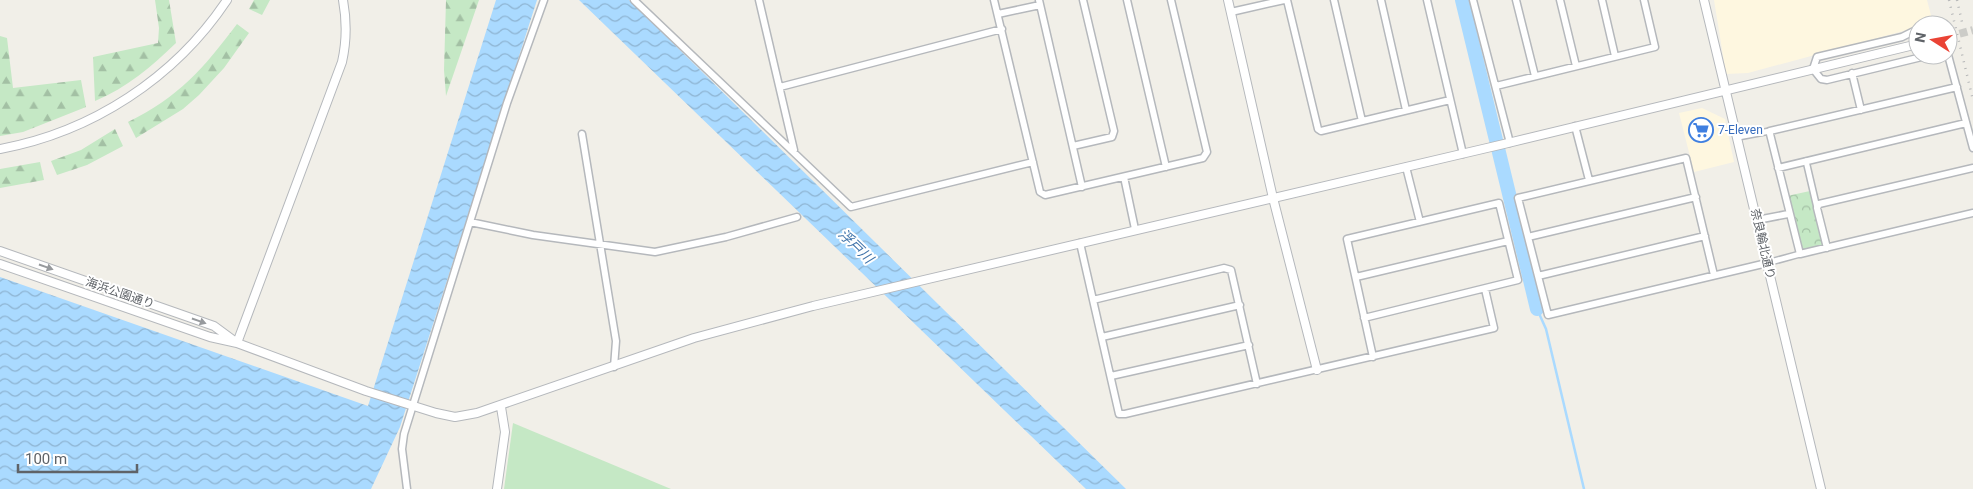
<svg xmlns="http://www.w3.org/2000/svg" width="1973" height="489" font-family="Roboto,'Noto Sans JP',sans-serif">
	<defs>
		<pattern id="forest-firs" width="22" height="20" patternUnits="userSpaceOnUse" patternTransform="scale(1.25)"><rect width="22" height="20" fill="#c5e8c5"/><path d="M5 1l3.5 6h-7zM16 11l3.5 6h-7z" fill="#a3c0a4"/></pattern>
		<pattern id="park-crowns" width="20" height="18" patternUnits="userSpaceOnUse" patternTransform="scale(1.25)"><rect width="20" height="18" fill="#c5e8c5"/><path d="M2 6a3 3 0 1 1 6 0M12 15a3 3 0 1 1 6 0" fill="none" stroke="#a3c0a4"/></pattern>
		<pattern id="water-waves" width="16" height="10" patternUnits="userSpaceOnUse" patternTransform="scale(1.25)"><rect width="16" height="10" fill="#aadaff"/><path d="M0 5q4-4 8 0t8 0" fill="none" stroke="#8eb4d2"/></pattern>
	</defs>
	<rect width="100%" height="100%" fill="#f1efe8"/>
	<path fill="#fef7e0" d="M1714,0H1927L1933,23L1918,25V27L1748,73L1726,74Z
		M1702,108L1725,119L1734,162L1694,172L1679,113Z"/>
	<path fill="#c5e8c5" d="M513,423L671,489H504Z"/>
	<path fill="url(#forest-firs)" d="M155,0H169L176,43C151,67 128,87 95,101L93,57L158,43L159,28Z
		M254,0H270L262,15L249,9Z
		M446,0H479L446,96L444,70Z
		M237,24L249,33L224,68L199,95L183,109L136,138L128,122C179,97 203,69 237,24Z
		M0,36L7,38L13,88L81,80L86,107L23,132L0,136Z
		M115,129L123,146L87,165L57,175L51,161L81,150Z
		M40,162L44,180L0,188V169Z"/>
	<path fill="url(#park-crowns)" d="M1810,191L1823,243L1821,247L1803,252L1800,249L1787,196Z"/>
	<path fill="url(#water-waves)" d="M496,0H537L400,427L371,489H0V277L368,406Z
		M579,0H629L1126,489H1086Z"/>
	<g fill="none" stroke-linecap="round" stroke-linejoin="round">
		<path stroke="#aadaff" stroke-width="2.5" d="M1537,309L1546,329L1584,489"/>
		<path stroke="#aadaff" stroke-width="14" d="M1462,0L1537,309"/>
		<path stroke="#ccccc8" stroke-width="8" stroke-dasharray="8 4" stroke-linecap="butt" d="M1948,37L1973,30"/>
		<defs>
			<path id="pedestrian" d="M1738,137L1770,131
				M1806,161L1817,208
				M1767,263L1800,254"/>
			<path id="minor" d="M634,0L851,207L1033,162
				M759,0L794,150
				M994,0L1040,192L1045,195L1203,158L1207,152L1171,0
				M1039,0L1082,187
				M1127,0L1166,167
				M1287,0L1318,129L1321,131L1450,100
				M1334,0L1362,121
				M1381,0L1406,110
				M1427,0L1463,154
				M1473,0L1510,143
				M1516,0L1535,76
				M1560,0L1576,66
				M1602,0L1615,56
				M1231,12L1284,0
				M998,14L1040,5
				M1938,25H1940
				M1918,29L1902,37L1817,57L1813,69L1821,79L1827,80L1930,55
				M1948,55L1973,148
				M1852,73L1861,110
				M1496,86L1655,47L1644,0
				M780,87L1002,29
				M1957,87L1770,131V134L1800,254L1973,213
				M1575,126L1589,180
				M582,134L616,341L614,367
				M1073,146L1112,137L1114,131L1083,0
				M1406,167L1420,222
				M1778,168L1966,123
				M1124,177L1135,229
				M1757,220L1788,214
				M470,222L533,235L655,252L726,237L797,217
				M1528,237L1696,197
				M1080,243L1119,414H1125L1494,328L1485,289
				M1827,248L1817,208L1819,204L1973,168
				M1714,275L1686,158L1518,198L1548,315L1767,263
				M1538,276L1705,236
				M1356,277L1508,241
				M1093,300L1224,268L1231,270L1257,384
				M1364,318L1518,280L1499,203L1347,239L1373,357
				M1102,337L1240,305
				M1111,376L1249,345
				M407,489L402,449L404,434L507,103L544,0"/>
			<path id="tertiary" d="M1228,0L1273,198L1317,370
				M1704,0L1821,489
				M0,149C92,132 175,78 227,0
				M0,251L214,326L233,340
				M0,264L210,337L237,343L366,391L436,413L455,417L477,413L694,338L813,306L1504,144L1918,44
				M237,343L342,62C347,40 347,22 343,0
				M497,489L505,432L501,407"/>
		</defs>
		<use href="#pedestrian" stroke="#b5b8bc" stroke-width="8"/>
		<use href="#minor" stroke="#b5b8bc" stroke-width="9"/>
		<use href="#tertiary" stroke="#b5b8bc" stroke-width="10"/>
		<use href="#pedestrian" stroke="#fff" stroke-width="5"/>
		<use href="#minor" stroke="#fff" stroke-width="6"/>
		<use href="#tertiary" stroke="#fff" stroke-width="8"/>
		<path stroke="#b6b7b8" stroke-width="2.5" stroke-dasharray="1 6" stroke-linecap="butt" d="M1949,0L1973,100
			M1957,0L1962,22"/>
	</g>
	<defs><path id="oneway-solid" d="M-6-.8H1V-3.2L6.5 0L1 3.2V.8H-6Z" transform="scale(1.25)"/></defs>
	<g fill="#979a9d">
		<use href="#oneway-solid" transform="translate(46 267) rotate(19)"/>
		<use href="#oneway-solid" transform="translate(199 321) rotate(19)"/>
	</g>
	<defs>
		<symbol id="supermarket-ring" viewBox="-11 -11 22 22"><circle r="9.5" fill="#fff" stroke="#3f7fe0" stroke-width="1.5"/><path d="M-6-5.5h2.5l.6 2H6L4.5 2H-2.5L-4.4-4H-6ZM-1.5 3.2a1.3 1.3 0 1 0 .1 0ZM3 3.2a1.3 1.3 0 1 0 .1 0Z" fill="#3f7fe0"/></symbol>
	</defs>
	<g fill-rule="evenodd">
		<use href="#supermarket-ring" x="1687" y="116" width="28" height="28"/>
	</g>
	<g text-anchor="middle" stroke-width="4" stroke-linejoin="round" paint-order="stroke">
		<g font-size="12" fill="#366cbe" stroke="#fff" text-anchor="start">
			<text x="1718" y="134">7-Eleven</text>
		</g>
		<g font-size="12" fill="#5f6368" stroke="#fff">
			<text transform="translate(1763 244) rotate(77)" y="4">奈良輪北通り</text>
			<text transform="translate(120 293) rotate(19)" y="4">海浜公園通り</text>
		</g>
		<g font-size="14" font-style="italic" fill="#4174aa" stroke="#fff">
			<text transform="translate(856 246) rotate(44)" y="5">浮戸川</text>
		</g>
	</g>
	<g transform="translate(1933 40) rotate(281)"><circle r="24" fill="#ffffff" stroke="#bfc1c3"/>
	<path d="M0-4L9 19L0 12L-9 19Z" fill="#ea4335"/>
	<text y="-8" font-size="14" font-weight="bold" text-anchor="middle" fill="#5f6368">N</text>
	</g>
	<path d="M18 464v8h119v-8" fill="none" stroke="#5f6368" stroke-width="2.5"/>
	<text x="25" y="464" font-size="15" fill="#5f6368" stroke="#ffffff" stroke-width="4" paint-order="stroke">100 m</text>
</svg>
